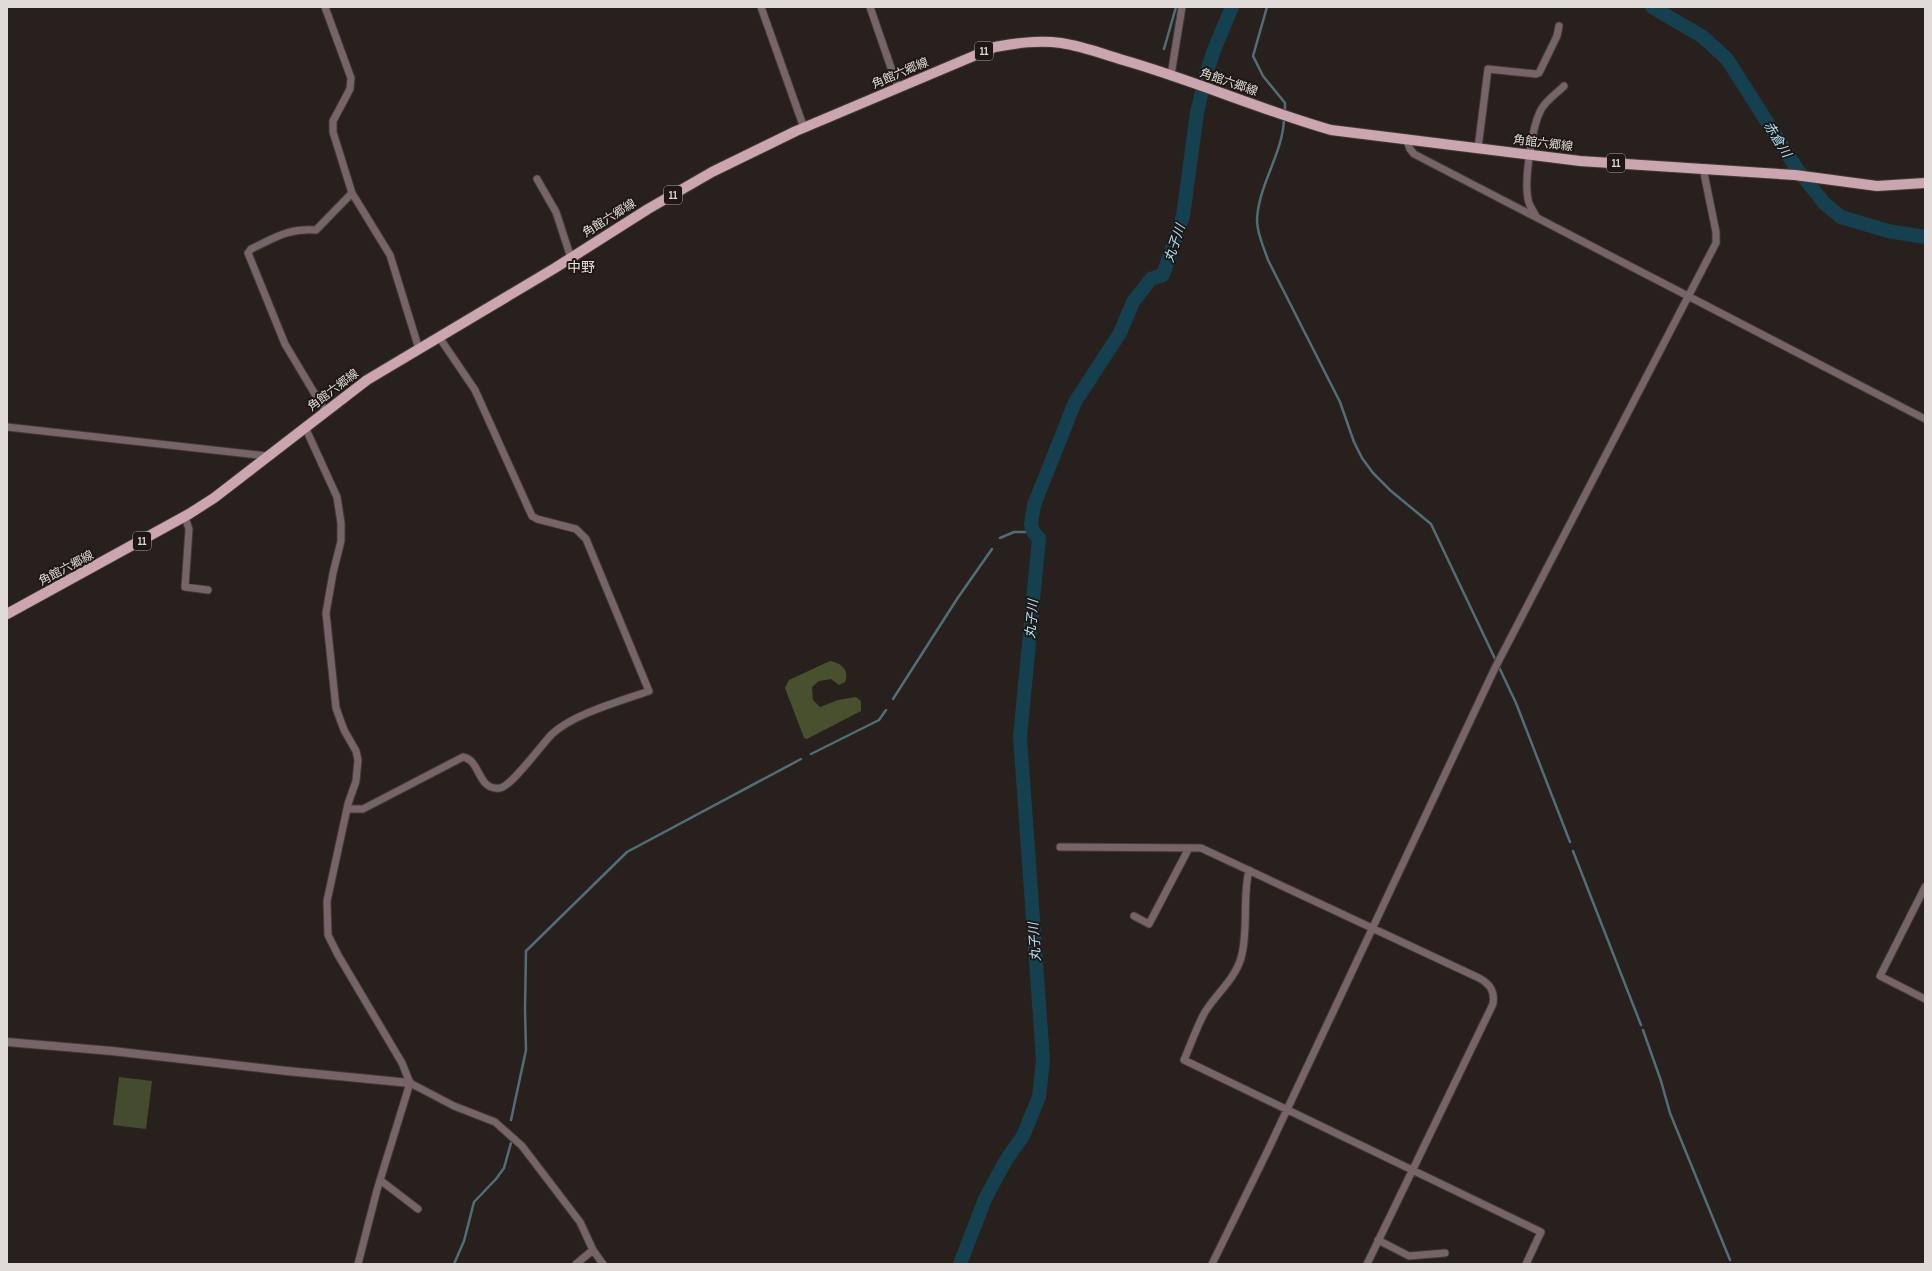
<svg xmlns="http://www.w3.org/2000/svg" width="1932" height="1271" font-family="'Sofia Sans Condensed','Noto Sans JP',sans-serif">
	<rect width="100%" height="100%" fill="#28201c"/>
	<path fill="#454c2d" d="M119,1077L152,1081L146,1129L113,1125Z"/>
	<path fill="#49502e" d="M830,661C841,663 850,670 845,682L839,685L831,679L819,681L812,687L813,700L820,707L838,700L856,697L861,701V711L807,739L804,738L785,688L789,680Z"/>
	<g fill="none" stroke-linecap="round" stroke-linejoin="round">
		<path stroke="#516e78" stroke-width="2.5" d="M1267,7L1253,56L1263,76L1285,103V112
			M1164,49L1176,7
			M1284,119C1283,154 1257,187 1257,222C1258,236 1264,248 1268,260L1340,402L1354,442L1362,458L1373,473L1391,491L1431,524L1516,703L1570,842
			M1000,538L1014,532H1033
			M893,699L957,599L992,549
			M811,754L879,720L886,710
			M1573,851L1641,1025
			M1643,1030L1661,1081L1670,1113L1730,1260
			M511,1120L526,1050L525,1010L526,951L627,852L801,759
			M454,1264L464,1241L474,1202L496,1179L504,1168L511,1143"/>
		<path stroke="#14404f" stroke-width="14" d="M1652,7L1703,37L1727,59L1797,169L1824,203L1841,217L1888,231L1925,237
			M960,1264L985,1199L1006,1160L1023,1136L1039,1097L1043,1060L1020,737L1039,538L1033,532L1031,524L1034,505L1075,402L1120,333L1133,302L1151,279L1163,275L1183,216L1197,113L1206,74L1214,50L1232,7"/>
		<defs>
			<path id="minor" d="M325,7L351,78L350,89L333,121V132L352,193L390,255L419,349
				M761,7L804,128
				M870,7L898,88
				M1171,75L1182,7
				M1407,141L1410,149L1414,154L1925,419
				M1478,148L1488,69L1536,74L1539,73L1557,36L1559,26
				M537,179L556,212L571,258
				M1536,216C1533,210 1529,206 1528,199C1524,181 1532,124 1542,108C1547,100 1557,93 1564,86
				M325,411L285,344L248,253L251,249C276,237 289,228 316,230L352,193
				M7,427L267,456
				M305,427L337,497L341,523V541L333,573L326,613L336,708L344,730L356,751L358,760L356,781L348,804L327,901L328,935L338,955L402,1063L410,1083L377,1190L358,1264
				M185,517L189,529L185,587L208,590
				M347,809H363L463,757C481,760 477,791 500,788C511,787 542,744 552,734C573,714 621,701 649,691L586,539L576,529L537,519L532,516L475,390L439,337
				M1060,847L1201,848L1479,978C1490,984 1495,991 1493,1004L1367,1264
				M1249,870C1242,899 1249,929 1241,958C1235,979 1216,994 1205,1012C1197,1026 1191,1044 1184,1060L1541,1232L1526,1264
				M1925,887L1880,976L1925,999
				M1134,916L1149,924L1189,848
				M410,1083L454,1106L495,1122L522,1146L580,1222L593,1250L603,1264
				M380,1180L418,1209
				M1378,1240L1409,1256L1445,1253
				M576,1264L593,1250
				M1212,1264L1268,1150L1495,668L1716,243V232L1703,168"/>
			<path id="tertiary" d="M7,1042L112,1051L287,1071L410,1083"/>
			<path id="primary" d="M7,614L189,514L214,498L367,380L555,268L648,209L712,172L796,131L995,47C1017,43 1038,40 1061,43C1082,46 1103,54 1123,60C1193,80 1261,110 1331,130L1580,161L1795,175L1877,186L1925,183"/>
		</defs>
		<use href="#minor" stroke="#423a36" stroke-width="9"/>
		<use href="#tertiary" stroke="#423a36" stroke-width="10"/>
		<use href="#primary" stroke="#423a36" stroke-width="12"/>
		<use href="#minor" stroke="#766468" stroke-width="7"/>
		<use href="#tertiary" stroke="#766468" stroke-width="8"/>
		<use href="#primary" stroke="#cba5af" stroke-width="10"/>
	</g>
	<g text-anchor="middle" stroke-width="4" stroke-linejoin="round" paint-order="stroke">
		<g fill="#1e1713" stroke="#a6a09d" stroke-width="1">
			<rect x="975" y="42" width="18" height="18" rx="3"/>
			<rect x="1607" y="154" width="18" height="18" rx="3"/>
			<rect x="664" y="186" width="18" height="18" rx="3"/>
			<rect x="133" y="532" width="18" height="18" rx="3"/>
		</g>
		<g font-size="11" font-weight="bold" fill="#e0dbd8">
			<text x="984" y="55">11</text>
			<text x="1616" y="167">11</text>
			<text x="673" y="199">11</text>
			<text x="142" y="545">11</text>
		</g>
		<g font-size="12" fill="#e0dbd8" stroke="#1e1713">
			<text transform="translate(900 73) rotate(-23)" y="4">角館六郷線</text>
			<text transform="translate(1229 82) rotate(19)" y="4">角館六郷線</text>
			<text transform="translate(1543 143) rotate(7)" y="4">角館六郷線</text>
			<text transform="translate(609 218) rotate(-32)" y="4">角館六郷線</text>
			<text transform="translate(333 390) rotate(-37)" y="4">角館六郷線</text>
			<text transform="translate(66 568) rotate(-28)" y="4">角館六郷線</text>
		</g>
		<g font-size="13" font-style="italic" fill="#ace6fe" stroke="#1e1713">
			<text transform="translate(1778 139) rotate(58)" y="5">赤倉川</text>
			<text transform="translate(1174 243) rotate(-71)" y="5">丸子川</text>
			<text transform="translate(1031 619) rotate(-85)" y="5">丸子川</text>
			<text transform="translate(1034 942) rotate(-94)" y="5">丸子川</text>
		</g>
		<g font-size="14" fill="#eae0da" stroke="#1e1713">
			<text x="581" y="272">中野</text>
		</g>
	</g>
	<rect width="1932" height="1271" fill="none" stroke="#e0dbd8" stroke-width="16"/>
</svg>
